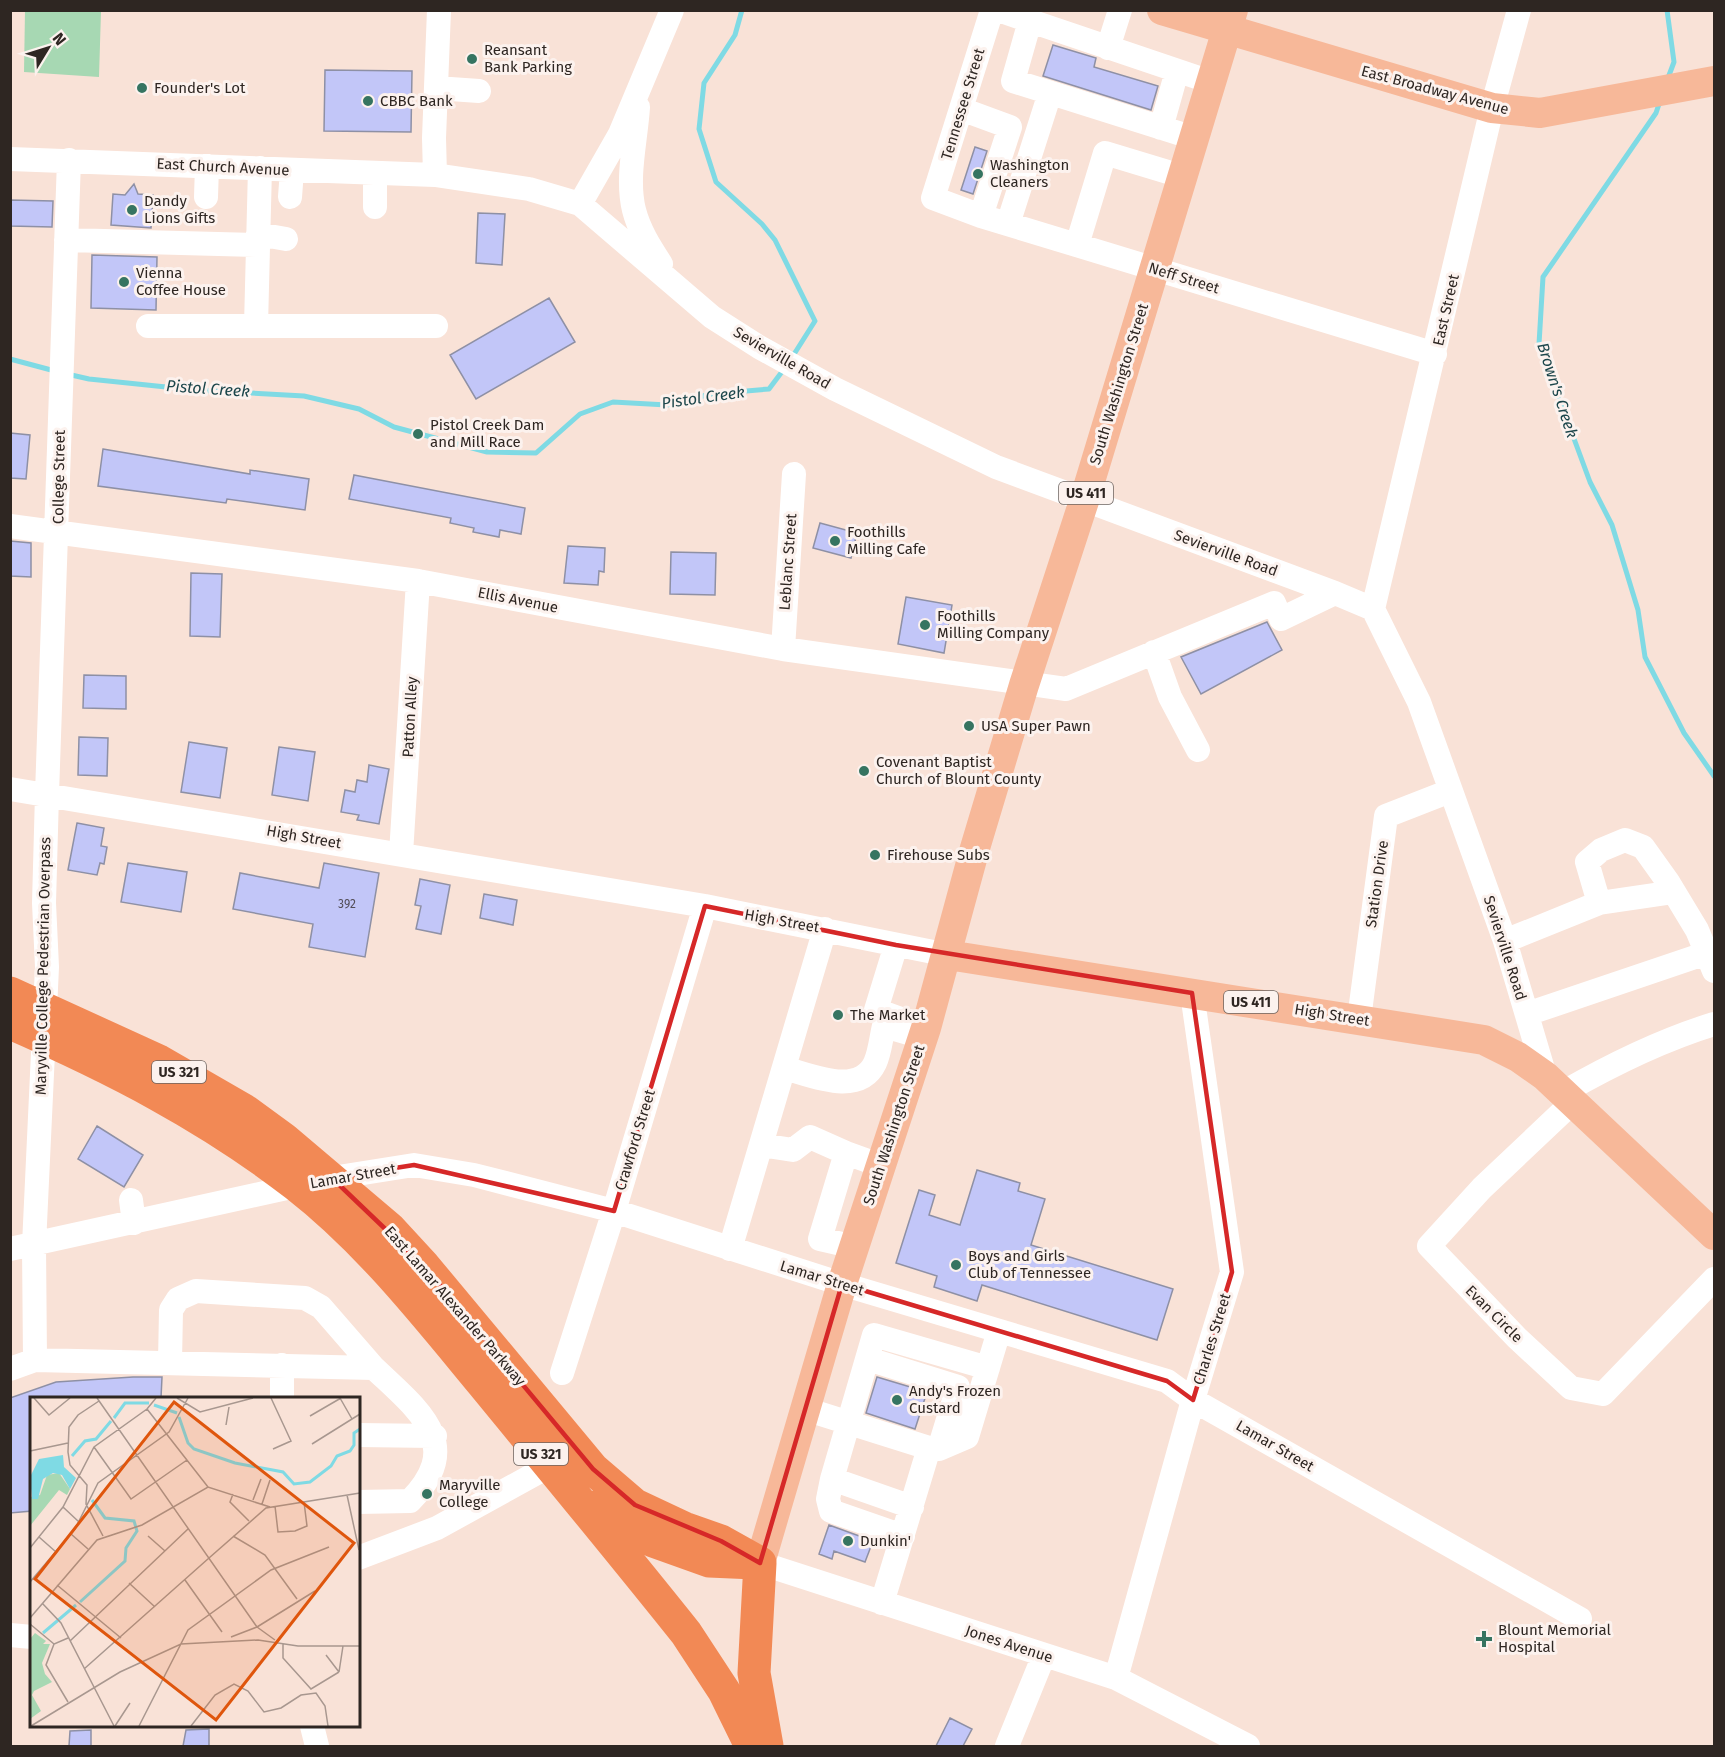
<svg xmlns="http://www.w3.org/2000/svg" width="1725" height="1757" font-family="'Fira Sans',sans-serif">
	<rect width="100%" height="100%" fill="#f9e2d7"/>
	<path fill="#a7d8b3" d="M25,11H101L99,77L24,72Z"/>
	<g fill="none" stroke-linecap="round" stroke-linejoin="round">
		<path stroke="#7fdae4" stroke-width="5" d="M742,10L735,35L704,83L699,129L716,182L762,224L775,240L815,321L791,359
			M1667,10L1674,62L1668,78
			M1660,101L1656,113L1543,277L1539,344L1590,482L1612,525L1638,610L1645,657L1684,733L1714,776
			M10,359L55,371
			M67,374L89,379L195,390L304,396L359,409L394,427L487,452L536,453L580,414L613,402L667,405L711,394L769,389L784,369"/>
	</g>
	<path fill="#c2c6f8" stroke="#8e90a5" stroke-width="1.5" d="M1053,45L1096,58L1094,67L1158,86L1151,110L1043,76Z
		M325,70L412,71L411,132L324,131Z
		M975,147L987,151L973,194L961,190Z
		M134,184L138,194L153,195L151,228L111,225L113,194L125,195Z
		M10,200L53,201L52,227L10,226Z
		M478,213L505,214L502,265L476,263Z
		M92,255L157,257L156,310L91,308Z
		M549,298L575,342L476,399L450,355Z
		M10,433L30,435L26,479L10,478Z
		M103,449L250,474V470L309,479L305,510L227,499L226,503L98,486Z
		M354,475L525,508L521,534L500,530L499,537L473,532L474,528L450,523L451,518L349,499Z
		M820,523L857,533L851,558L813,548Z
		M10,541L31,543V577L10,576Z
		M568,546L605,548L604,572L599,571L598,585L564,583Z
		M671,552L716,553L715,595L670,594Z
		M191,573L222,574L220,637L190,636Z
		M906,597L952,605L944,653L898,644Z
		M1267,622L1282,650L1201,694L1181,657Z
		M84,675L126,676V709L83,708Z
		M79,737L108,738L107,776L78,775Z
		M189,742L227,748L220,798L181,792Z
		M279,747L315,752L308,801L272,795Z
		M369,765L389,769L379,824L357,820L359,815L341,812L345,790L355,792L357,780L367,782Z
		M77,823L104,828L101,846L107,847L104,864L100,863L97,875L68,870Z
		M128,863L187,872L181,912L121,902Z
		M324,863L379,873L365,957L309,947L313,924L233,909L240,873L319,888Z
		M420,879L450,885L441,934L416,929L421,906L415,905Z
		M484,894L517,900L513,925L480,918Z
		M97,1126L143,1155L124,1187L78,1159Z
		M977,1170L1020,1183L1018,1191L1045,1199L1031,1245L1173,1289L1157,1340L982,1285L977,1301L934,1287L937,1276L896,1263L919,1190L935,1195L929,1215L960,1225Z
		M133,1377H162L161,1398H32V1511L10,1513V1398L56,1382Z
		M877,1377L927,1392L915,1429L866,1413Z
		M829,1525L873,1541L865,1562L834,1551L832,1559L819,1554Z
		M950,1718L972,1729L963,1746H936Z
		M209,1729V1746H183L186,1730Z
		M91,1730V1746H69L70,1731Z"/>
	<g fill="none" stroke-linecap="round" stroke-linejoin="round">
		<path stroke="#fff" stroke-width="24" d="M992,10L933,198L981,216L1435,354
			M998,10L1211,82
			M1030,21L1013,81L1194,138
			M1108,48L1120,10
			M436,88L479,91
			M638,107C636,140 626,178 634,210C639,230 650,247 661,264
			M961,109L1010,127L981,216
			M1161,128L1177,71
			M10,159L435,175L529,189L580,204L712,317L759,347L835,389L996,467L1335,593L1373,609L1419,702L1505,941L1545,1076
			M69,160L47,794L44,903L47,967L34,1245L35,1360L374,1368C418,1410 466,1444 410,1501L358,1502
			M435,175L434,138L439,10
			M206,197L207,166
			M290,197L292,170
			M580,204L620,134L672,10
			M375,207V173
			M1008,224L1050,93
			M258,234L286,239
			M66,240L258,245
			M1077,245L1105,153L1181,176
			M148,326H436
			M256,326L260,168
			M10,526L418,581L783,649L1066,689L1274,603L1281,619L1335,593
			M1373,609L1492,108L1519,10
			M783,649L794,474
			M1154,652L1170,697L1198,750
			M10,789L705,906L948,955
			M401,854L418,581
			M1599,903L1587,862L1601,850L1625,840L1643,847L1668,882L1697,930L1714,971
			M1505,941L1599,903L1674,892
			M896,945L876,1010L909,1022
			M1527,1014L1707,953
			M1359,1019L1386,816L1450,791
			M784,1068C811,1075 859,1097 875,1063C880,1052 881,1038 884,1026L922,1037
			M1564,1092C1611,1065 1662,1040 1714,1024
			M1574,1101L1482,1188L1429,1246L1517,1338L1571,1388L1603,1394L1714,1279
			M761,1145L793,1150L810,1137L846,1153
			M131,1200L134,1223
			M855,1247L820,1239L846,1153L882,1166
			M10,1249L332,1178L414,1165L474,1175L614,1211L842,1284L1167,1381L1193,1400L1580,1619
			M730,1249L825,929
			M868,1359L958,1387L939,1449
			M170,1362L171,1310L178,1299L196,1291L305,1298L321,1307L374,1368
			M282,1365V1398
			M10,1369L35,1360
			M562,1373L614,1211L705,906
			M805,1409L929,1448L939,1449L967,1437L999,1331
			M358,1435L435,1436
			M832,1479L828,1499L831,1511L903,1536
			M912,1507L832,1479L874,1335L988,1368
			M358,1558L437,1528L564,1458
			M760,1563L1116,1678L1248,1746
			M882,1603L929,1448
			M10,1635L32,1637
			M1116,1678L1193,1400L1232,1272L1192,993
			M312,1726L317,1746
			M1007,1746L1044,1655"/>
		<path stroke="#f7b899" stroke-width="30" d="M1162,10L1492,108L1540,113L1714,81
			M948,955L1484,1040L1518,1057L1545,1076L1714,1235
			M760,1563L842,1284L926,1028L975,848L1024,685L1084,501L1233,10"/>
		<path stroke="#f28955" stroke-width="33" d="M10,993L159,1061L244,1110L284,1139L389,1228L424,1266L593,1469L635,1505L684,1528L721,1541L760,1563
			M10,1023C113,1068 207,1116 296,1185C368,1241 425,1314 483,1384C551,1467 619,1549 686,1633L724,1691L751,1746
			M599,1506L653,1541L709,1561L755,1563
			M760,1563L754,1673L767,1746"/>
	</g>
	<path fill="none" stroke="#d62828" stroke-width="4.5" stroke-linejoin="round" d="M705,906L896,945L1192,993L1232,1272L1193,1400L1167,1381L842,1284L760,1563L721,1541L635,1505L593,1469L424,1266L332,1178L414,1165L614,1211Z"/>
	<g fill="#367461" stroke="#fcf2ee" stroke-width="2">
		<circle cx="472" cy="59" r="6"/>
		<circle cx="142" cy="88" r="6"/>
		<circle cx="368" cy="101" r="6"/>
		<circle cx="978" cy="174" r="6"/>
		<circle cx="132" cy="210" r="6"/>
		<circle cx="124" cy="282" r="6"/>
		<circle cx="418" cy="434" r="6"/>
		<circle cx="835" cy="541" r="6"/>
		<circle cx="925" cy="625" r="6"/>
		<circle cx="969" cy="726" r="6"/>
		<circle cx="864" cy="771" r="6"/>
		<circle cx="875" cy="855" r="6"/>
		<circle cx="838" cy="1015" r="6"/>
		<circle cx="956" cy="1265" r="6"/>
		<circle cx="897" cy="1400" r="6"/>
		<circle cx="427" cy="1494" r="6"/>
		<circle cx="848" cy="1541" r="6"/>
		<path d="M1481 1630h6v6h6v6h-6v6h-6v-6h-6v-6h6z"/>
	</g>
	<g text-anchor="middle" stroke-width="6" stroke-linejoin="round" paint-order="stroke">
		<g font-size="12" fill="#534e58">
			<text x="347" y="908">392</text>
		</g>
		<g fill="#fcf2ee" stroke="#6c635f" stroke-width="1.5">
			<rect x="1059" y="482" width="54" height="22" rx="4.5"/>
			<rect x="1224" y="991" width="54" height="22" rx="4.5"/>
			<rect x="152" y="1061" width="54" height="22" rx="4.5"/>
			<rect x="514" y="1443" width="54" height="22" rx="4.5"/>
		</g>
		<g font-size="14" font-weight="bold" fill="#2e2622">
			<text x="1086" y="498">US 411</text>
			<text x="1251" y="1007">US 411</text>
			<text x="179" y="1077">US 321</text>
			<text x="541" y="1459">US 321</text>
		</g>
		<g font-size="15" fill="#2e2622" stroke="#fcf2ee" text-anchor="start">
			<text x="484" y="55">Reansant<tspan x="484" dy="17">Bank Parking</tspan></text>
			<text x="154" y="93">Founder's Lot</text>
			<text x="380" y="106">CBBC Bank</text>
			<text x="990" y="170">Washington<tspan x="990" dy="17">Cleaners</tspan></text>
			<text x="144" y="206">Dandy<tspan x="144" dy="17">Lions Gifts</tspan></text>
			<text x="136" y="278">Vienna<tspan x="136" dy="17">Coffee House</tspan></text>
			<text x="430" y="430">Pistol Creek Dam<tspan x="430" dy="17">and Mill Race</tspan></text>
			<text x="847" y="537">Foothills<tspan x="847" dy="17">Milling Cafe</tspan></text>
			<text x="937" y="621">Foothills<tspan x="937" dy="17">Milling Company</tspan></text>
			<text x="981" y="731">USA Super Pawn</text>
			<text x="876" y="767">Covenant Baptist<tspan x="876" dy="17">Church of Blount County</tspan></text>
			<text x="887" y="860">Firehouse Subs</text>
			<text x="850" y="1020">The Market</text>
			<text x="968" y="1261">Boys and Girls<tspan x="968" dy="17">Club of Tennessee</tspan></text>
			<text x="909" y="1396">Andy's Frozen<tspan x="909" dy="17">Custard</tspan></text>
			<text x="439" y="1490">Maryville<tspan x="439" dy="17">College</tspan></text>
			<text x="860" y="1546">Dunkin'</text>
			<text x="1498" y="1635">Blount Memorial<tspan x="1498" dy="17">Hospital</tspan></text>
		</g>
		<g font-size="15" fill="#2e2622" stroke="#fcf2ee">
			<text transform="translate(1435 90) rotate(15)" y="5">East Broadway Avenue</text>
			<text transform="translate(963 104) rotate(-73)" y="5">Tennessee Street</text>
			<text transform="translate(223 167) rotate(3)" y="5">East Church Avenue</text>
			<text transform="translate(1184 278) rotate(17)" y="5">Neff Street</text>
			<text transform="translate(1446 310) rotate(-77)" y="5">East Street</text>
			<text transform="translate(782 358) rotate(30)" y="5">Sevierville Road</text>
			<text transform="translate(1119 384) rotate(-73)" y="5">South Washington Street</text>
			<text transform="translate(59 477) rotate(-89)" y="5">College Street</text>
			<text transform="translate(1226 553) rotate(20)" y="5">Sevierville Road</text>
			<text transform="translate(788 562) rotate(-86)" y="5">Leblanc Street</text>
			<text transform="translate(518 600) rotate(11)" y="5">Ellis Avenue</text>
			<text transform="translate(410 717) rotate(-87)" y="5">Patton Alley</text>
			<text transform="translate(304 837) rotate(10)" y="5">High Street</text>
			<text transform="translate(1377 884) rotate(-82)" y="5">Station Drive</text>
			<text transform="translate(782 921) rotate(10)" y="5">High Street</text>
			<text transform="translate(1505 948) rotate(72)" y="5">Sevierville Road</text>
			<text transform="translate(43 966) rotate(-89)" y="5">Maryville College Pedestrian Overpass</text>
			<text transform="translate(1332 1015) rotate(9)" y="5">High Street</text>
			<text transform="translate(894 1125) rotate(-72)" y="5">South Washington Street</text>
			<text transform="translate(635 1140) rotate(-73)" y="5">Crawford Street</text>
			<text transform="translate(353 1176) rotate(-10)" y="5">Lamar Street</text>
			<text transform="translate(822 1278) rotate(17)" y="5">Lamar Street</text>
			<text transform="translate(455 1306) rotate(49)" y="5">East Lamar Alexander Parkway</text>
			<text transform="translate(1494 1314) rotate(45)" y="5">Evan Circle</text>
			<text transform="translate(1212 1339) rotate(-73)" y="5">Charles Street</text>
			<text transform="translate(1275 1446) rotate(30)" y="5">Lamar Street</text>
			<text transform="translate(1009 1644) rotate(18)" y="5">Jones Avenue</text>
		</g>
		<g font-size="16" font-style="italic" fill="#1c464b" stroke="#fcf2ee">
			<text transform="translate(208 388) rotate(4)" y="6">Pistol Creek</text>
			<text transform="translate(1558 390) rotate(72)" y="6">Brown's Creek</text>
			<text transform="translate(703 397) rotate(-8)" y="6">Pistol Creek</text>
		</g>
	</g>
	<g transform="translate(30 1397)">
		<rect width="330" height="330" fill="#f9e2d7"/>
		<path d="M29,76L40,92L37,98L29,93L0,129V100L10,98L17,78ZM5,236L16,244L13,247H20L12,266L15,277L22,285L4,294L2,298L11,314L0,322V242Z" fill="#a7d8b3"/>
		<path d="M33,58L34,70L46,81L40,92L32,78L23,76L13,82L8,102H2L0,80L9,62Z" fill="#7fdae4"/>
		<path fill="none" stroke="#7fdae4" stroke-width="3" d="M124,8L147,16M149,20L158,46L164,52L205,66L253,75L264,87L280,85L301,69L307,59L320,54L324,48V36L330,32M84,21L95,6H119M42,59L55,44L66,42L81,24M50,205L95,164L96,151L107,134L104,124L75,121L62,103M13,236L46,208"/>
		<path fill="none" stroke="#a8978f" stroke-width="1.5" d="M4,1L19,18L40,1M67,1L227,230M147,1L170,15L223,1M241,1L261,44L243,52M310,1L322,22M69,4L48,18L39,30L38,55L40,68L57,88L56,107L73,139M117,12L178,90M280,19L311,1M196,28L199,10M282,47L330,17M64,50L101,102L157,63M0,54L38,46M203,97L200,105L219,124M317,98L329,153M223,103L231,82M232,107L240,83M245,109L248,135L265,134L277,129L274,105M33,110L49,125M41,137L58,152M118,139L135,154M203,139L235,158L267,202M9,140L26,155M0,151L33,110L64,50L117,12L126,1M179,161L236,111L330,96M155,183L192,235M0,185L45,132L68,86L139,35L158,1M99,186L125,210M27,188L91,241M12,206L31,226L84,329M0,221L67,143L112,128L178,90L240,110M0,227L24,247M227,230L285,194M227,230L245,243M201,240L227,230M40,244L158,132M253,247V261L281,292L309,275M296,258L309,275M54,272L179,161M309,275L313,249M38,305L16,268L24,247L38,241M1,329L90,275L151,247L228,243L268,249H330M85,329L100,306M109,329L158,233L241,173L299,150M161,329L185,298L204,287L218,294L234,315L251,311L271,298L286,296L295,309L298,329"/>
		<path fill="#df560d" fill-opacity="0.15" stroke="#df560d" stroke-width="3" d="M144,5L324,146L186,323L5,182Z"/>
		<rect width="330" height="330" fill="none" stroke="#2e2622" stroke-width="3"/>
	</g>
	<rect width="1725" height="1757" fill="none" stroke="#2e2622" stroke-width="24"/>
	<g transform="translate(48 48) rotate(52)" stroke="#fcf2ee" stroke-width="4.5" paint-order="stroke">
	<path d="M0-4.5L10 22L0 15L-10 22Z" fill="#2e2622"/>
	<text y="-9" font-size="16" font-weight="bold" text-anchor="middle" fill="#2e2622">N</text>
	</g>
</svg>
